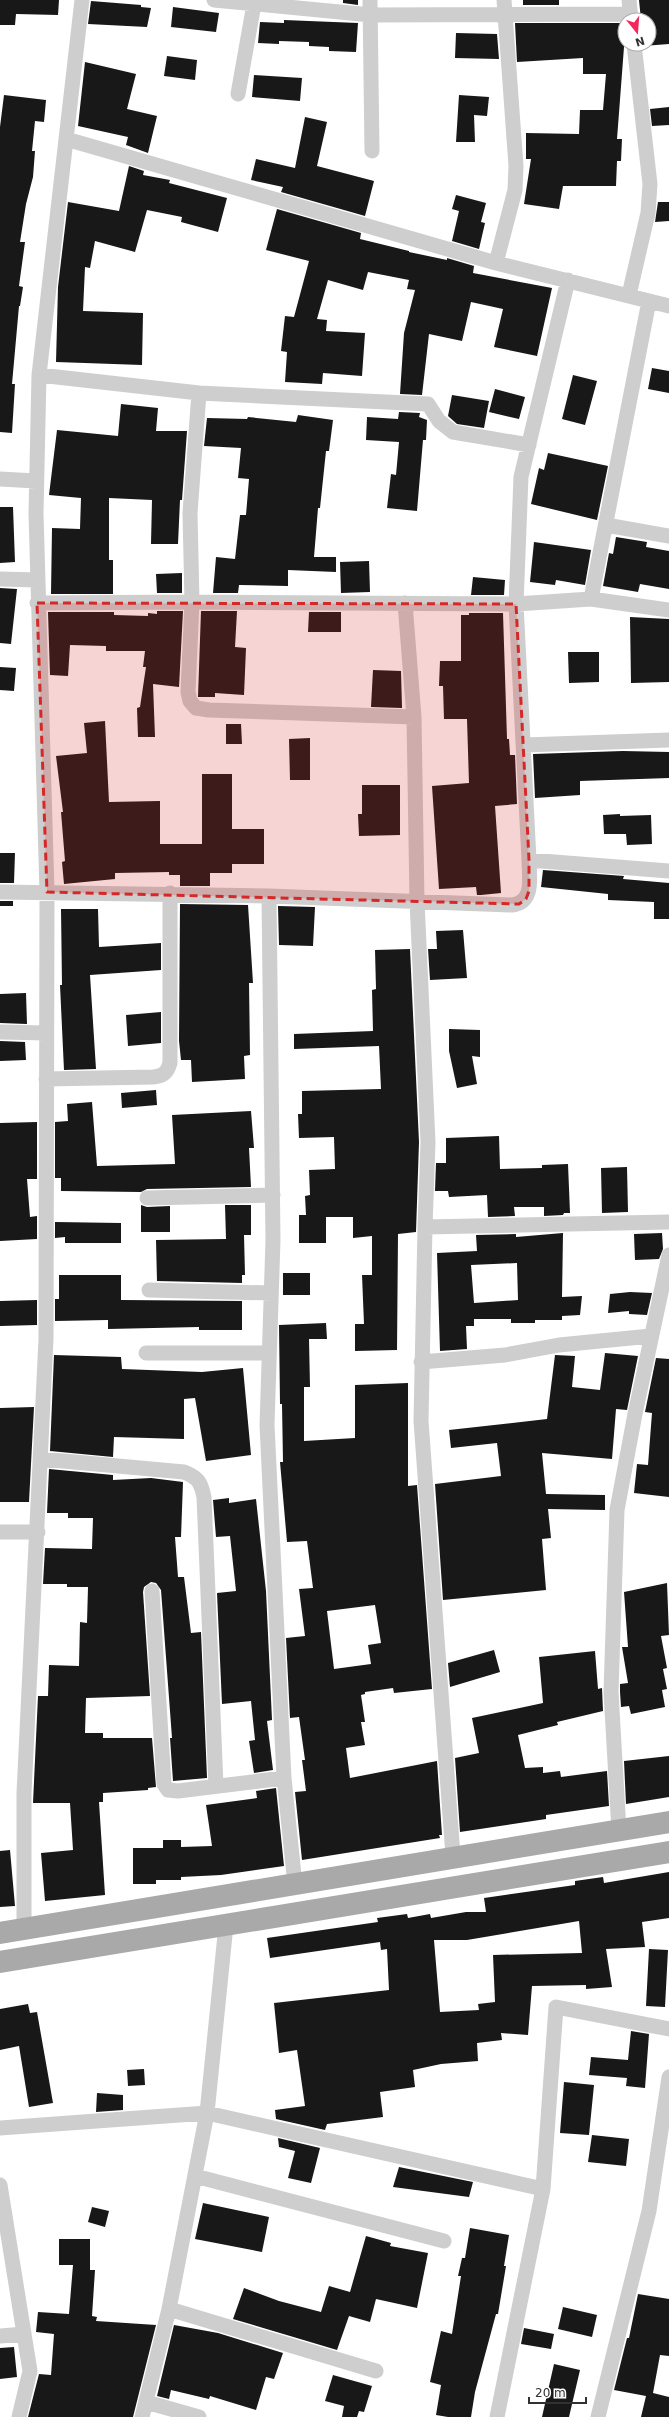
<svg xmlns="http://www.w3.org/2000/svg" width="669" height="2417" font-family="'DejaVu Sans',sans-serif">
	<rect width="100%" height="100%" fill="#fff"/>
	<path fill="#181818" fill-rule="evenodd" d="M0,0H59L58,15L16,14L15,25H0Z
		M343,0H358V5L343,3Z
		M523,0H559V5H523Z
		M639,0H669V44L643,46V44H649V20H641Z
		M91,1L141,5V7L151,8L147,27L88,24Z
		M173,7L219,13L216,32L171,27Z
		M284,20L358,23L356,52L329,51V47L309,46V42L279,41V44L258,43L260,22L284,23Z
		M515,23H623L624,47L617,139H622L621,161H617L616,186H563L559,209L524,204L531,159H526V133L579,134L580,110H603L606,74H583V58L517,62Z
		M456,33L497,34L499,59L455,58Z
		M167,56L197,60L195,80L164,76Z
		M85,62L136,74L127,109L157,116L148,153L126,145L128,137L78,126Z
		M254,75L302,78L300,101L252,97Z
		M4,95L46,100L44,122L35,121L32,151H35L33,177L26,204L20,242H25L19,286L23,287L20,306H19L12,384H15L12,433L0,432V127Z
		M459,95L489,97L487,116L474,115L475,142H456Z
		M669,107V125L652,126L650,109Z
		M305,117L327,122L317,166L374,181L365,216L281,192L283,187L251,180L256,159L295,168Z
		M129,166L144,171L143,175L170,180L169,183L227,198L218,232L181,222L182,217L147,210L135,252L95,241L90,268L85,267L83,311L143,313L142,365L56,362L58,287L68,202L119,211Z
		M456,195L486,203L481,222L485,223L479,249L452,241L459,211L452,209Z
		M658,202H669V221L655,222Z
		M277,209L361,233L360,239L409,251V252L447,260V258L474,266L473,273L552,288L537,356L494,347L503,309L471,302L462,341L429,334L422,395L400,394L404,333L415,290L407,289L409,280L368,272L363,290L328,280L317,319L327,320L326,331L365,333L362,376L323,373L322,384L285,382L287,352L281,351L285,316L294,317L309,261L266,250Z
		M652,368L669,371V393L648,389Z
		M573,375L597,381L585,425L562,419Z
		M495,389L525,397L519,419L489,412Z
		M452,395L489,401L484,428L457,424L448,416Z
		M121,404L158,408L156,431H187L182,500H180L178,544H151L152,500L109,498V560H113V594H51L52,528L80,529L81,498L49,495L57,430L118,436Z
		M399,412L420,413L419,417L427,420L426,440H423L417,511L387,508L391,474L396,475L399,442L366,440L367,417L398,419Z
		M298,415L333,420L329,451H326L320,508H318L314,557H336V572L288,570V586L239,585L238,593H213L216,557L235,559L240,515H246L249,479L238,478L241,448L204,446L207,418L247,419L248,417L296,422Z
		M548,453L608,466L597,520L531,504L539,468L544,470Z
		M0,507H13L15,562L0,563Z
		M616,537L647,542L646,547L669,551V589L640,584L638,592L603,586L609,553L613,554Z
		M534,542L591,550L585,585L556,580L555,585L530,582Z
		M369,561L370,592L341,593L340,562Z
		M182,573V593H157L156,574Z
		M473,577L505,580L504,595H471Z
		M0,588L17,589L11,644L0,643Z
		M157,611H183L179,687L153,684L155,737H138L137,708L140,707L146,667H143L145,651H106V646L70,645L68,676L50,675L48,612H114V615L148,616V613L157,614Z
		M201,611H237L235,647L246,648L244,695L215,693V697H198Z
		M309,612H341V632H308Z
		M469,613H503L507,739H509L510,755H515L517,804L495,806L501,893L481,895H477L476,887L439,889L432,786L469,783L467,719H444L443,686H439L440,661H461V615H469Z
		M630,617L669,619V682L631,683Z
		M568,652H599V682L569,683Z
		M0,667L16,668L14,691L0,690Z
		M373,670L401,671L402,708L371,707Z
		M105,721L109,802L160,801V844H202V774H232V829H264V864H232V873H210V886H180V875H169V872L115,873V879L64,884L62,862L65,861L61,812H63L56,756L87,753L84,723Z
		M226,724H241L242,744H226Z
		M310,738V780H290L289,739Z
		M623,751L669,752V778L580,781V795L535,798L533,754Z
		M362,785H400V835L359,836L358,814H362Z
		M620,814V816L651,815L652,844L627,845L626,834H604L603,815Z
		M0,853H15L14,883H0Z
		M543,870L624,876L623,879L669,883V919H654V902L608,900V894L541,887Z
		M0,901H13V906H0Z
		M180,904L248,905L253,983H249L250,1055L244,1056L245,1079L192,1082L191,1060H181L179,1041Z
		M278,906L315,907L313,946L279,945Z
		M61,909H98L99,947L161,943V970L90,975L96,1069L64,1070L60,985H62Z
		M463,930L467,978L430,980L428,949H437L436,931Z
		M410,949L419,1142L416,1232L398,1234L397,1350L355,1351V1324H364L362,1275H372V1236L353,1238V1217H326V1243H299V1215H306L305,1196L310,1195L309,1170L335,1169L334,1137L299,1138L298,1114H302V1091L381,1089L379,1046L294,1049V1034L373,1031L372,990L376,989L375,950Z
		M26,993L27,1024L0,1023V994Z
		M161,1012V1043L128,1046L126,1015Z
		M449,1029L480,1030V1057L472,1056L477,1084L457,1088L449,1051Z
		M0,1041L25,1042L26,1060L0,1061Z
		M156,1090L157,1105L122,1108L121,1093Z
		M92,1102L97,1166L175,1164L172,1115L251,1111L254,1148H249L251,1187L147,1189L141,1192L61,1191V1178H55V1122L68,1121L67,1104Z
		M37,1122V1179H27L30,1217L37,1216V1239L0,1241V1123Z
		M499,1136L500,1169L542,1168V1165L568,1164L570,1213H564L563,1215L544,1216V1207H514L515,1216L488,1217L487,1195L449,1197L448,1191H435L436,1163H446V1138Z
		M627,1167L628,1212L602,1213L601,1168Z
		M141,1205L147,1207L170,1206V1232H141Z
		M225,1205H251V1235H244L245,1275H242V1283L157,1281L156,1240L226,1239Z
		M55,1222L121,1223V1243H65V1237L55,1238Z
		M563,1233L562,1297L582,1296L580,1315L562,1316V1320H535V1323H511V1319H474V1326H466L467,1349L440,1351L437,1253L477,1251L476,1235L516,1234V1237ZM517,1263L518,1300L474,1303L471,1265Z
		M662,1233L663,1249L659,1259L635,1260L634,1234Z
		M283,1273H310V1295H283Z
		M59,1275H121V1300L242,1301V1330H199V1327L108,1329V1320L55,1321V1299H59Z
		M630,1292L652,1293L647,1315L629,1314V1311L608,1313L610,1294Z
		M37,1300V1325L0,1326V1301Z
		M326,1323L327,1339H309L310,1387H304V1441L355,1438V1385L408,1383V1486L417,1485L432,1689L394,1693L393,1688L365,1692V1694L361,1695L365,1722H361L365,1745L346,1748L350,1778L437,1761L442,1835H439L440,1838L302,1860L295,1792L306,1791L302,1760H305L299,1717L290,1718L286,1638L305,1636L299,1589L313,1588L307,1541L287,1542L280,1462H283L282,1404H280L279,1325ZM375,1605L381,1643L368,1645L371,1664L334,1669L327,1611Z
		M605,1353L638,1356L627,1410L616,1409L612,1459L542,1453L546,1494L605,1495V1510L548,1509L551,1538L542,1539L546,1590L443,1600L435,1484L501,1476L497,1443L451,1448L449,1430L547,1419L555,1355L575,1356L572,1387L600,1390Z
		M54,1355L121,1357L122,1369L202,1372L243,1368L251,1455L206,1461L195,1398L184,1399V1439L114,1437L113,1457L50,1451Z
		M656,1358L669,1359V1497L634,1493L637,1464L648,1465L652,1413L645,1412Z
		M34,1407L29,1502H0V1408Z
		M49,1469L113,1475V1480L151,1478L183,1482L181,1537H175L178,1577H184L191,1633L201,1632L207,1778L173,1781L170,1738H172L161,1590L156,1583L151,1582L144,1587L143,1592L150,1696L86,1698L85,1733H103V1738H152L156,1787L148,1788V1790L103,1793V1802H99L105,1895L45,1901L41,1853L73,1850L70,1803H33L38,1696H48L49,1665L79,1666L80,1622L87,1623L88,1587H67V1584H43L45,1548L92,1549L93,1518H68V1513H47Z
		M229,1498V1503L256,1499L266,1591L272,1720L267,1721L273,1770L254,1773L249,1741L255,1740L251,1701L222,1704L217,1593L236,1591L230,1536L216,1537L213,1500Z
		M667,1583L669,1635L661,1636L667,1668L663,1669L667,1689L662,1690L665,1707L631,1714L629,1706L621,1707L620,1692V1684L628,1683L622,1647H628L624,1592Z
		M494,1650L500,1672L450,1687L448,1663Z
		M595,1651L598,1689L602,1688L603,1711L557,1722L558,1725L518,1735L525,1768L543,1767V1773L560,1771L561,1777L607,1771L609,1806L546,1815V1819L460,1832L455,1758L479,1753L472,1718L543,1703L539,1657Z
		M669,1756V1797L626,1804L624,1761Z
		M276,1788L284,1866L221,1875L181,1877V1880H156V1884H133V1848H163V1840H181V1847L212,1846L206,1805L257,1798L256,1791Z
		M10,1850L15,1906L0,1907V1851Z
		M669,1872V1918L642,1922L645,1947L606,1949L612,1987L586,1989V1985L532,1986L528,2035L501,2033L502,2040L477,2043L478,2061L441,2064L413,2070L415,2087L380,2092L383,2117L327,2124L325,2130L276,2119L275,2110L305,2106L297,2050L279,2053L274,2003L389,1990L387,1949L381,1950L380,1942L270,1958L267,1938L378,1922L377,1918L407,1914L408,1918L430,1914L431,1918L466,1912H486L484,1898L575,1885V1881L603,1877L604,1883ZM579,1921L582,1953L493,1955L495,2002L478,2004L479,2010L440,2012L434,1940H467Z
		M649,1949L668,1950L665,2007L646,2006Z
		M28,2004L30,2013L37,2012L53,2103L29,2107L19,2046L0,2050V2009Z
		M631,2031L649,2034L645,2088L626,2086L627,2078L589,2075L591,2057L628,2060Z
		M144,2069L145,2085L128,2086L127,2070Z
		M564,2082L594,2085L589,2135L560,2133Z
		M97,2093L123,2095V2110L96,2112Z
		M592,2135L629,2139L626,2166L588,2162Z
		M278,2138L320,2148L311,2183L288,2178L295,2151L279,2147Z
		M399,2167L473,2182L469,2197L393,2187Z
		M203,2203L269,2217L262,2252L195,2239Z
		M92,2207L109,2211L105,2227L88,2222Z
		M470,2228L509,2235L504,2266H506L498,2314H496L475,2392L471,2417H448L436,2415L441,2385L430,2382L441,2331L452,2334L461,2276H458L462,2258H465Z
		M366,2236L391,2243L390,2246L428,2253L417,2308L376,2299L370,2322L349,2316L337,2350L233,2319L244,2288L279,2301L321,2312L329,2286L350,2292Z
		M59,2239H90V2270H95L92,2316L97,2317L96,2321L156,2325L133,2417H28L39,2374L51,2375L54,2334L36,2332L38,2312L69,2314L73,2265H59Z
		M638,2294L669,2299V2356L660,2355L653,2393L669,2397V2417H641L646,2396L614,2390L627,2338H629Z
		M563,2307L597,2315L592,2337L558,2329Z
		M174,2325L218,2333L283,2353L274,2379L266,2377L256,2410L210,2396L209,2399L171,2390L169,2399L157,2396Z
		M524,2328L554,2334L551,2349L521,2344Z
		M14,2347L17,2377L0,2379V2348Z
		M554,2364L580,2370L569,2417H542Z
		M333,2375L372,2386L364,2412L359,2411L357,2417H342L344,2406L325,2401Z"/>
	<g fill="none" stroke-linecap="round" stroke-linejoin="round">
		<path stroke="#cecece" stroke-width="15" d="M214,0L371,15L630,14
			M370,0L372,151
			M629,0L631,20
			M238,94L254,4
			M66,139L496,263L669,306
			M496,263L515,190L516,166L504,0
			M568,280L521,477L516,604L591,599L669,610
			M629,295L648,213L650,184L634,44
			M39,375L199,393L428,404L439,421L453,432L529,445
			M199,393L190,513L192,602L188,692L190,701L196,708L209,710L414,717
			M0,479L36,481
			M606,525L669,536
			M0,579L37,580
			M591,599L649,301
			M37,603L192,602L516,604L529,860C529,877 535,902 512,905L269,896
			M405,603L414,717L417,901L428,1142L425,1227
			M524,745L669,740
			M529,860L669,871
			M0,892L269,896L273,1240L267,1425L284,1778L295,1885
			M0,1032L46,1033
			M46,1079L153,1077C163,1076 167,1073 170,1063V893
			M147,1198L273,1195
			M149,1290L271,1293
			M146,1353H269
			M421,1362L505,1355L559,1345L651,1336
			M41,1459L184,1472C199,1478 201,1483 204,1497L216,1786
			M0,1532H38
			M152,1591L164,1784L168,1790L178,1791L284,1778
			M619,1831L611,1692L617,1510L635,1414L669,1255
			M453,1856L421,1421L425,1227L669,1222
			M24,1930V1793L46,1339L47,892L36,513L39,375L82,0
			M0,2128L207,2113L543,2189L497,2417
			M195,2176L444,2241
			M0,2185L30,2371L19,2417
			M543,2189L556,2007L669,2029
			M169,2309L376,2371
			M0,2336L24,2334
			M146,2402L199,2417
			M142,2417L169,2309L207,2113L226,1925
			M598,2417L649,2211L669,2077"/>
		<path stroke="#a9a9a9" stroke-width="22" d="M0,1933L669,1822
			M0,1962L669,1852"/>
	</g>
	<path fill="#d62828" fill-opacity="0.2" stroke="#d62828" stroke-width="3" stroke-dasharray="8 5" stroke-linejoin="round" d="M37,603L516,604L529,860V891L526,899L519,904L47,892Z"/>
	<g transform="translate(637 32) rotate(163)"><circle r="19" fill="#ffffff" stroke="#adadad"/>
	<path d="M0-3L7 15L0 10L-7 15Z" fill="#f5275a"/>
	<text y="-6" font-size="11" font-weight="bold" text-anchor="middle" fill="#313131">N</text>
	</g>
	<path d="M529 2397v6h57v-6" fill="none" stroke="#313131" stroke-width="2"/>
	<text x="535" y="2397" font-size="12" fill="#313131" stroke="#ffffff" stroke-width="3" paint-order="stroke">20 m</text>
</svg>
